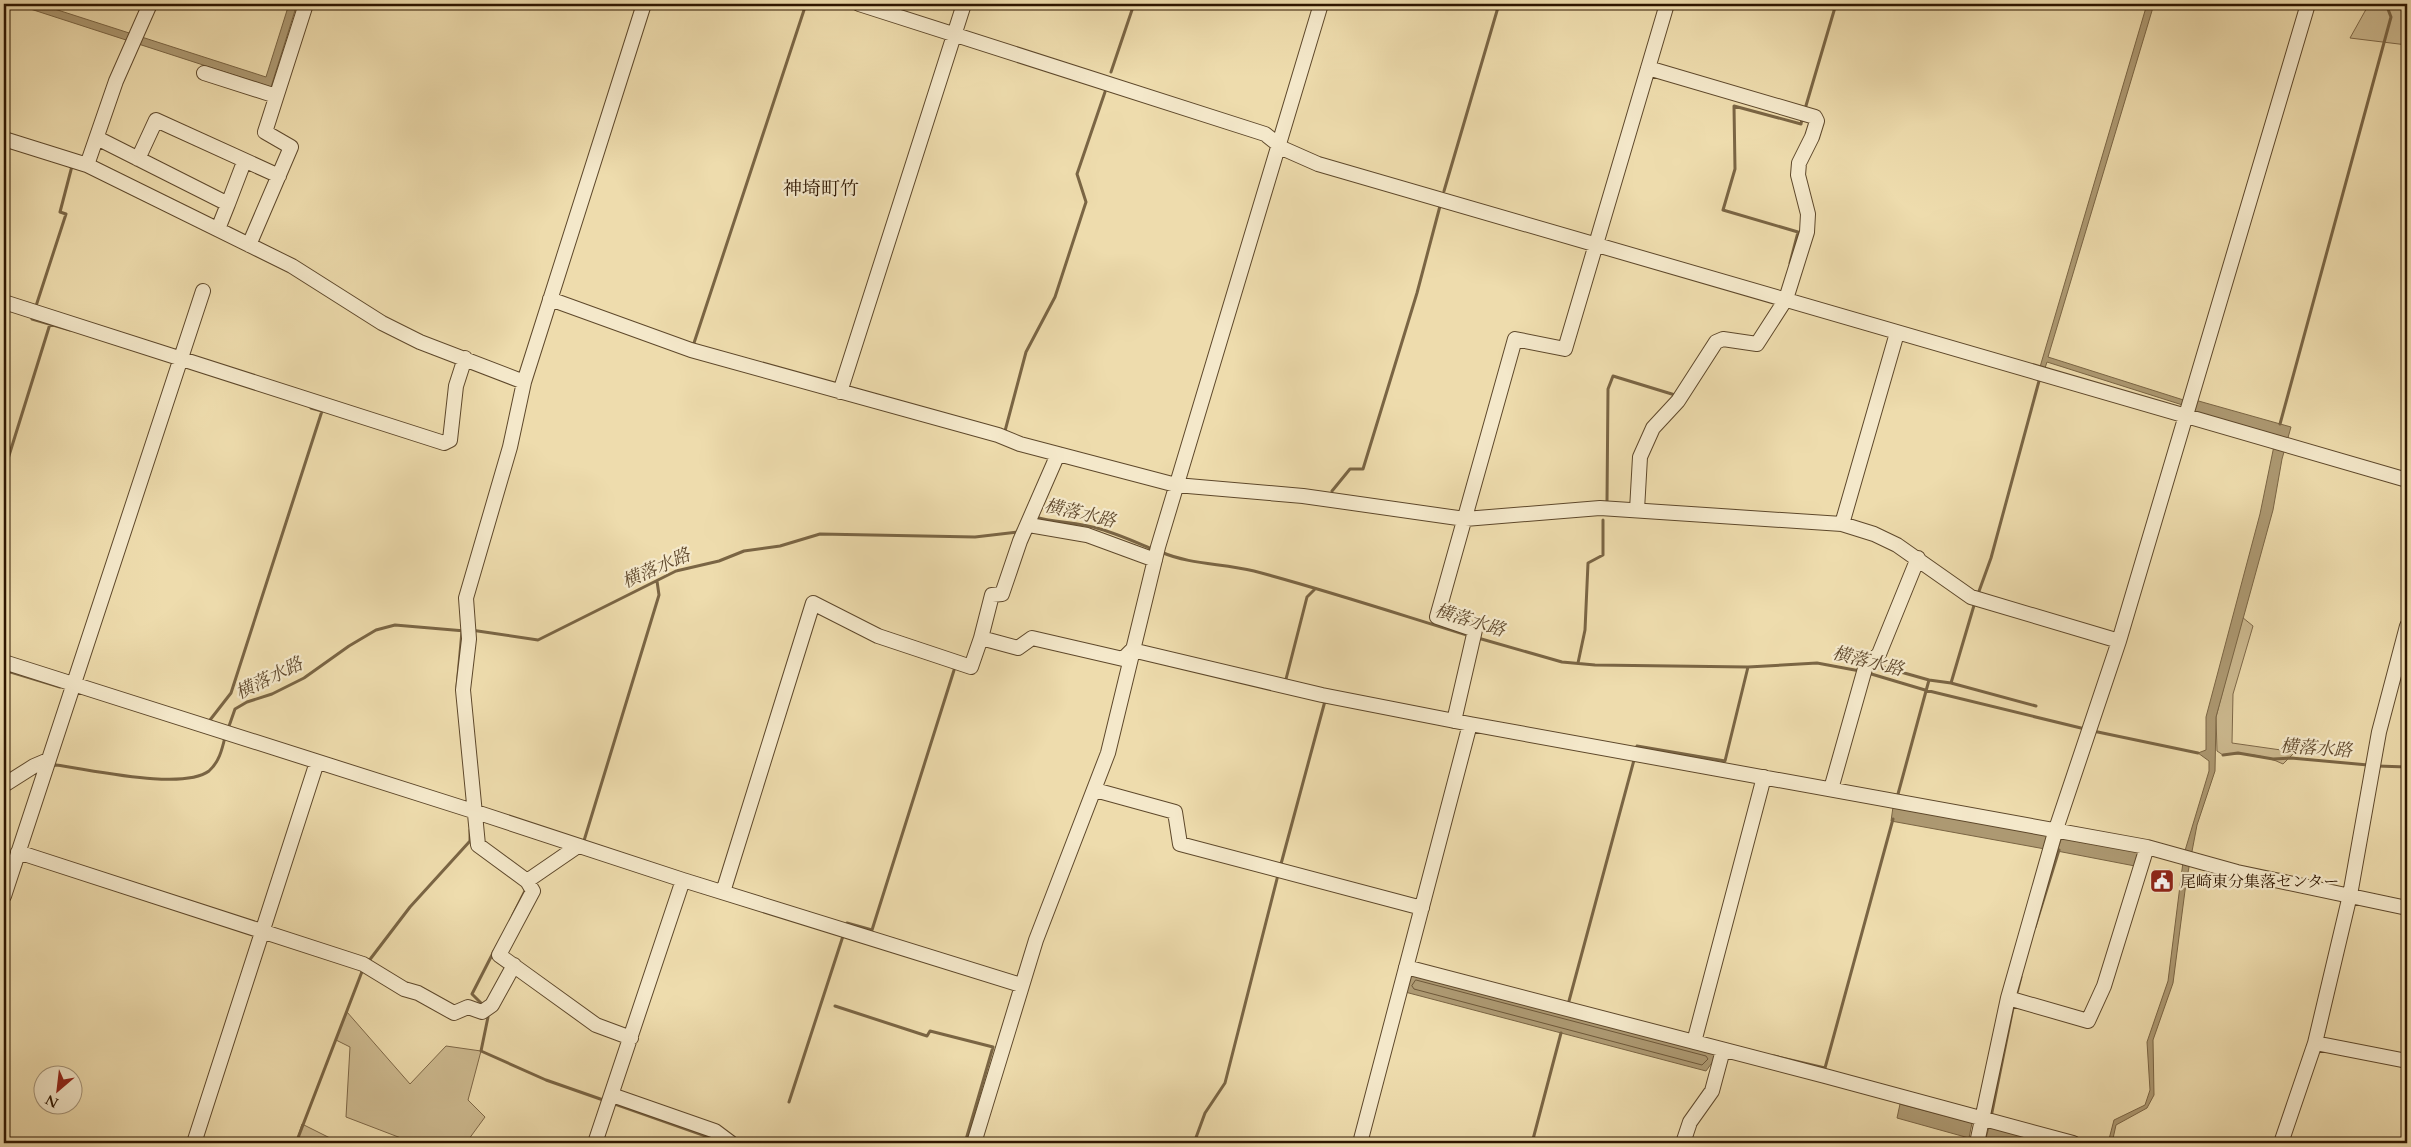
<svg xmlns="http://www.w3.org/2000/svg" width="2411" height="1147" font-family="Cardo,'Noto Serif JP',serif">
	<rect width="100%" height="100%" fill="#eedcad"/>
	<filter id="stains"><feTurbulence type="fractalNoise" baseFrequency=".004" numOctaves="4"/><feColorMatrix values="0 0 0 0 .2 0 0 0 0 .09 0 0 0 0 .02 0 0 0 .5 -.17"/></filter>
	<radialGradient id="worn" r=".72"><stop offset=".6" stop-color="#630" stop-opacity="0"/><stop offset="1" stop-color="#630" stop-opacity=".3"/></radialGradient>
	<path fill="#cdba90" stroke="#7e6848" d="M2369,4H2407V45L2350,38Z
		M2242,617L2253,626L2233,694L2232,743L2295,752L2283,764C2265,755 2242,752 2223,755L2217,751L2216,717Z
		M347,1012L410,1084L446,1046L481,1051L468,1100L485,1117L466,1143H414L346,1117L350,1047L336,1040Z
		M302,1124L340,1143H296Z"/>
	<path fill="#ad9972" stroke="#7a6544" d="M15,4H39L266,77L289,4H297L271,87Z
		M2147,4H2154L2048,357L2193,403L2195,400L2291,427L2282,459L2273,510L2216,717L2215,771L2197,825L2186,883L2173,983L2153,1040L2154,1095L2147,1108L2116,1125L2112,1143H2108L2114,1120L2145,1105L2150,1090L2147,1042L2168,981L2184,854L2209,771V761L2198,753L2206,750V717L2260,514L2276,436L2191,411L2192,408L2047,362L2045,368L2040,367Z
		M1893,807L2047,835L2045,849L1891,821Z
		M2062,837L2139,851L2135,866L2057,851Z
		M1410,973L1714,1053V1060L1706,1071L1405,992Z
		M1900,1104L1972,1123L1969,1138L1897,1118Z
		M1989,1127L2047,1143H1989L1985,1142Z"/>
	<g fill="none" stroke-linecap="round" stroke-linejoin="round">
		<path stroke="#6e5839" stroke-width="1" d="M1416,980L1706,1056L1708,1059L1702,1065L1414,989L1412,986Z"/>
		<path stroke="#7a6544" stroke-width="3" d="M1111,72L1134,4
			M1805,109L1836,4
			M1444,191L1499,4
			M1790,263L1798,232L1723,210L1735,169L1734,106L1801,124L1802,119
			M36,306L66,214L60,212L72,166
			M32,319L70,330
			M693,346L806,4
			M2280,424L2391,17L2386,4
			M1005,431L1026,352L1055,297L1086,202L1077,174L1105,92
			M7,462L50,324
			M1332,491L1350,469H1363L1417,293L1440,206
			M1607,501L1608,389L1613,376L1675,395L1677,393
			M1034,517C1056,523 1078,522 1100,529C1118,534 1135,542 1152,549
			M1161,552C1191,565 1222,563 1254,571C1326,590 1398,614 1470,636
			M1978,594L1991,558L2039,381
			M471,630L538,640L676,571L719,561L744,551L780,546L820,534L975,537L1018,532
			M1478,638L1562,662L1595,665L1748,667L1817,663L1860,671
			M1578,663L1585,630L1588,563L1603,555V520
			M1876,665L1929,680
			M4,670L60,687
			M1868,673L1925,690L2085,729
			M1285,683L1307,597L1315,589
			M1951,683L2036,706
			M457,687L462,631
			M210,720L231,693L322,411L311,408
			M228,729L235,709L247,702L272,694L304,678L349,646L376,630L395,625L465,631
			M2093,731L2198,753
			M1637,746L1725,761L1748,667
			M2223,755L2238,753L2273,759L2291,758L2368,765
			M52,766L56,765C89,769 182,791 209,771C219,762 222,750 225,737
			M2377,766L2407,767
			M1898,794L1929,680L1951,683L1975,602
			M583,844L659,595L657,581
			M1281,864L1325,701
			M513,915L526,889
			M847,923L872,930L955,667
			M2035,927L2059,850
			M368,962L410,907L470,841V830
			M2016,997L2021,977
			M1569,1001L1634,760
			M483,1005L472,994L494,951
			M835,1006L927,1036L930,1031L993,1047L965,1143
			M486,1014L488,1017L481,1051L546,1080L606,1101
			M1774,1056L1825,1068L1893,819
			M789,1102L843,936
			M612,1103L717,1140
			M1991,1117L2014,1003
			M296,1143L363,969
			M1194,1143L1205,1113L1225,1083L1278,875
			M1532,1143L1561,1033"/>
		<defs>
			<path id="minor" d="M859,4L1265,134L1284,149L1318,164L2407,480
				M204,73L276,96
				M97,138L228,204L218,229
				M4,139L87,165L292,266L382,323L420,342L524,382
				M138,159L156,120L279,176
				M87,165L116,81L150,4
				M228,204L244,162
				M249,245L291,147L265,132L306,4
				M550,299L691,350L998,435L1020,444L1176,485L1303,496L1465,519L1600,508L1842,524L1874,534L1897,545L1971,597L2119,641
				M4,302L444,443L450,440L456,386L465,358
				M840,392L964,4
				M1637,510L1640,457L1653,428L1678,401L1716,342L1723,339L1757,344L1786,299L1807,232L1808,214L1798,175L1799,163L1812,137L1817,121L1815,117L1648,68
				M1842,524L1897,333
				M1029,525L1087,535L1155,560
				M981,638L992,595L1002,594L1020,541L1058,454
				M4,662L476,812L683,880L1021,985
				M1454,721L1475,630L1437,617L1515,339L1565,349L1667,4
				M4,785L34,766L48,760
				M1831,789L1866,665L1879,654L1918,558
				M1095,790L1175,812L1180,844L1422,908
				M18,852L363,964L404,989L418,993L454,1013L468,1007L482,1012L492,1005L514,965
				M527,881L578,846
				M723,892L813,603L878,636L971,667L981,638L1018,648L1032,638L1123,659L1132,650L1322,695L1470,724L2147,847L2237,872L2407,908
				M4,896L203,291
				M1406,967L1825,1076L2073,1143
				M2008,998L2088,1021L2104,986L2147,847
				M631,1038L596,1025L499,955L533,891L527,881L478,845L463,690L469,639L466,598L510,447L524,382L644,4
				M1694,1042L1764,777
				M2315,1043L2407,1061
				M612,1095L715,1131L731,1143
				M194,1143L317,762
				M595,1143L683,880
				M974,1143L1036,940L1108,753L1158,547L1321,4
				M1360,1143L1470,724
				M1683,1143L1690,1122L1712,1091L1723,1050
				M1977,1143L2008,998L2056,829L2119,641L2308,4
				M2281,1143L2315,1043L2350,895L2379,732L2407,626"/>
		</defs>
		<use href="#minor" stroke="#5e482b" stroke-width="16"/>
		<use href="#minor" stroke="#f4e8ca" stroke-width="14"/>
	</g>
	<defs>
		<symbol id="civic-square" viewBox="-11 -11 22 22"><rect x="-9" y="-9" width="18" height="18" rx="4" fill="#8f2418" stroke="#f4e8ca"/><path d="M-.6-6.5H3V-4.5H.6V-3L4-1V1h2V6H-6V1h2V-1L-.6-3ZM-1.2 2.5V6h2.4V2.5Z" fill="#fff"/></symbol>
	</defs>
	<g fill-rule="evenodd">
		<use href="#civic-square" x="2148" y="867" width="28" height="28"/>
	</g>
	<g text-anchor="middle" stroke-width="4.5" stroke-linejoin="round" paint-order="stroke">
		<g font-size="16" fill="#2e1600" stroke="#f4e8ca" text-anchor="start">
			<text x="2180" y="887">尾崎東分集落センター</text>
		</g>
		<g font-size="18" font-style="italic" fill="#614a2e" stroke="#f4e8ca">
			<text transform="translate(1080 513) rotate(13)" y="6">横落水路</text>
			<text transform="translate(656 568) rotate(-24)" y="6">横落水路</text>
			<text transform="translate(1470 620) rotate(17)" y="6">横落水路</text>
			<text transform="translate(1868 661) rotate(14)" y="6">横落水路</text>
			<text transform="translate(269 678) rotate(-26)" y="6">横落水路</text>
			<text transform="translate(2316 748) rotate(4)" y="6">横落水路</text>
		</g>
		<g font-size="19" fill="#2e1600" stroke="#f4e8ca">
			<text x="821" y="195">神埼町竹</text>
		</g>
	</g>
	<rect width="2411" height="1147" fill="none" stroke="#eedcad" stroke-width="20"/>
	<rect x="5" y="5" width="2401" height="1137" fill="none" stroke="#2e1600" stroke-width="2.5"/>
	<rect x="10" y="10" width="2391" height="1127" fill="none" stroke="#2e1600"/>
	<g transform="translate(58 1090) rotate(208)"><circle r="24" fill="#f4e8ca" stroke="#a59479"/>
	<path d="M0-4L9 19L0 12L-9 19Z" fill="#8f2418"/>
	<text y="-8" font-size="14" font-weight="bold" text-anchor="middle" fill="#2e1600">N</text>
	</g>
	<rect width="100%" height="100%" filter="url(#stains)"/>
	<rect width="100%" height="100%" fill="url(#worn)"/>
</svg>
